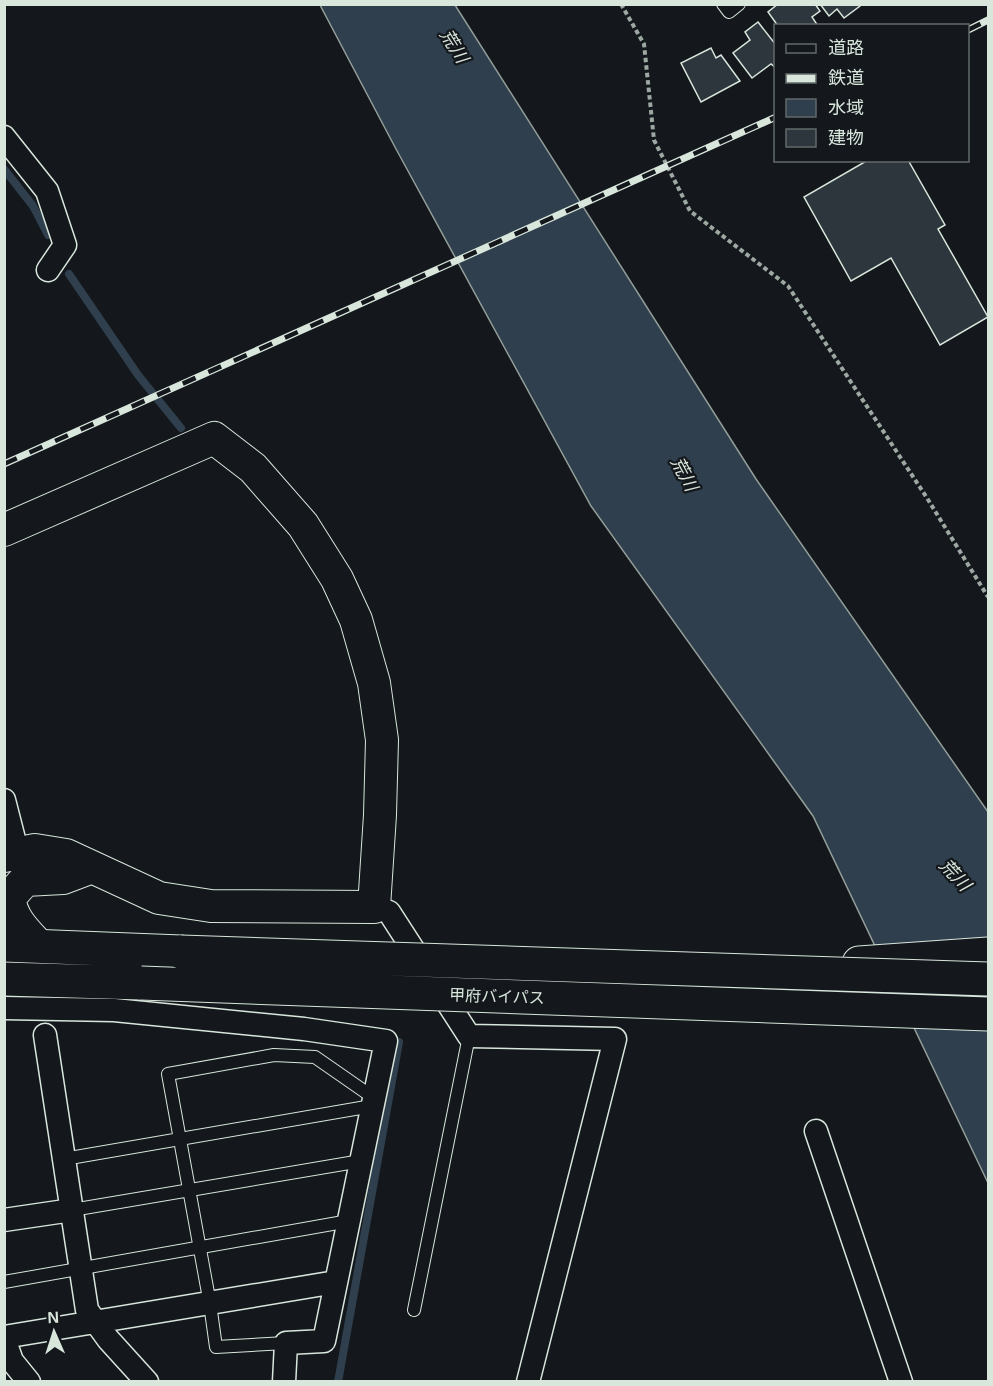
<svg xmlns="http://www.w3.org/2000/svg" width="993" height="1386" font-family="Arial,'Noto Sans JP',sans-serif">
	<rect width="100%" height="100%" fill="#14181c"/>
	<path fill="#2f3f4d" stroke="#939e99" stroke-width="1.5" d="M320,5H455L756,479L988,812V1183L813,816L591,506L396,149Z"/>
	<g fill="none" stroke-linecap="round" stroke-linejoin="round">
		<path stroke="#2f3f4d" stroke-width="8" d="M4,169L33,206L48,235
			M69,274L138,375L181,428
			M338,1382L399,1042"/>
	</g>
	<path fill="#2c363c" stroke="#d8e6dc" stroke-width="1.5" d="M778,4H815L820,11L812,17L818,26H778L768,12Z
		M820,4H859L860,6L844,18L837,9L829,16Z
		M758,22L776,45V68L771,64L752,78L733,53L750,40L745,32Z
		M711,48L716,58L721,55L740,81L701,102L681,63Z
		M868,160H908L945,225L938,229L988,317L940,345L891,258L851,281L804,197Z"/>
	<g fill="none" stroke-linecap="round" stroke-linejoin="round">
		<defs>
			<path id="lane" d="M723,4L729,12L739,4
				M64,1159L372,1106
				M72,1210L361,1161
				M4,1282L349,1221
				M414,1310L469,1036
				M286,1343L216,1347L210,1304L168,1074L274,1055L315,1057L374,1098"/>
			<path id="street" d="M4,137L47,191L65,245L48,270
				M4,800L14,839
				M374,907L389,912L469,1036L615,1039L528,1382
				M4,1008L114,1010L304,1029L386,1041L324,1341L286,1343L284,1382
				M45,1035L87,1310L108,1339L147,1382
				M816,1131L901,1382
				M4,1220L72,1210
				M4,1337L336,1282
				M4,1338L12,1361L29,1382"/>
			<path id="secondary" d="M4,530L214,438L253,468L303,525L337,579L356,620L374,683L382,740L380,815L374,907L211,906L159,898L66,855L35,850L4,856
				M39,946C25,931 12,919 9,898L25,880L63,878L92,867"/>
			<path id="highway" d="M4,945L181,952
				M859,963L988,954
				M4,979L141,983"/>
		</defs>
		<use href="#lane" stroke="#d8e6dc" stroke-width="14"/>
		<use href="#street" stroke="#d8e6dc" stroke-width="25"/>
		<use href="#secondary" stroke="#d8e6dc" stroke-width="34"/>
		<use href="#highway" stroke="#d8e6dc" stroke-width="35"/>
		<path stroke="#9da8a2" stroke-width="4" stroke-dasharray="4.5 3" stroke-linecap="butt" d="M621,4L644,44L654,140L690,211L788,286L927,498L988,597"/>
		<use href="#lane" stroke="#14181c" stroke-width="12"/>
		<use href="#street" stroke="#14181c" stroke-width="22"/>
		<use href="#secondary" stroke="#14181c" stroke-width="32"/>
		<use href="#highway" stroke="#14181c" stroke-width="33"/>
		<defs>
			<path id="rail" d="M968,30L988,20
				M4,464L776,117"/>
		</defs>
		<use href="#rail" stroke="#d8e6dc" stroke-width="7"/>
		<use href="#rail" stroke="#14181c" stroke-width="4.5" stroke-dasharray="14" stroke-linecap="butt"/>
		<defs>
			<path id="highway-bridge" d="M181,952L988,979
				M141,983L988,1014"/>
		</defs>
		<use href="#highway-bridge" stroke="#d8e6dc" stroke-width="35" stroke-linecap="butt"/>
		<use href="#highway-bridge" stroke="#14181c" stroke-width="33"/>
	</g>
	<g text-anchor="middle" stroke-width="4.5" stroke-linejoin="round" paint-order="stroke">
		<g font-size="16" fill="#d8e6dc" stroke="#14181c">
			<text transform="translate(497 996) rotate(2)" y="6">甲府バイパス</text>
		</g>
		<g font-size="18" font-style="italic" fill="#d8e6dc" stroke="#14181c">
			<text transform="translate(454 46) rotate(58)" y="6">荒川</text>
			<text transform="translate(684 474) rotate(62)" y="6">荒川</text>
			<text transform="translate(955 875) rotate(47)" y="6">荒川</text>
		</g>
	</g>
	<rect width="993" height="1386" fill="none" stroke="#d8e6dc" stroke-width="12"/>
	<rect x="774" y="24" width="195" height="138" fill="#14181c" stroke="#626a69" stroke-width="1.5"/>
	<rect x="786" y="44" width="30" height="9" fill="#14181c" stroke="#626a69" stroke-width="1.5"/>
	<text x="828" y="54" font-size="18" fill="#d8e6dc">道路</text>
	<rect x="786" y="74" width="30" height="9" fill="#d8e6dc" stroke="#626a69" stroke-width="1.5"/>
	<text x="828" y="84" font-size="18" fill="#d8e6dc">鉄道</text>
	<rect x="786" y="99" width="30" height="18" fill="#2f3f4d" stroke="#626a69" stroke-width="1.5"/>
	<text x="828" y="114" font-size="18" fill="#d8e6dc">水域</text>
	<rect x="786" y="129" width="30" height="18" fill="#2c363c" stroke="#626a69" stroke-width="1.5"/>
	<text x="828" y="144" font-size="18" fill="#d8e6dc">建物</text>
	<g transform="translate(54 1332) rotate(357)" stroke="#14181c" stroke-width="4.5" paint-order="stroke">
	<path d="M0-4.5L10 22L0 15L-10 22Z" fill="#d8e6dc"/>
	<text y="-9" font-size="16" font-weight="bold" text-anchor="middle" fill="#d8e6dc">N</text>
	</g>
</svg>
